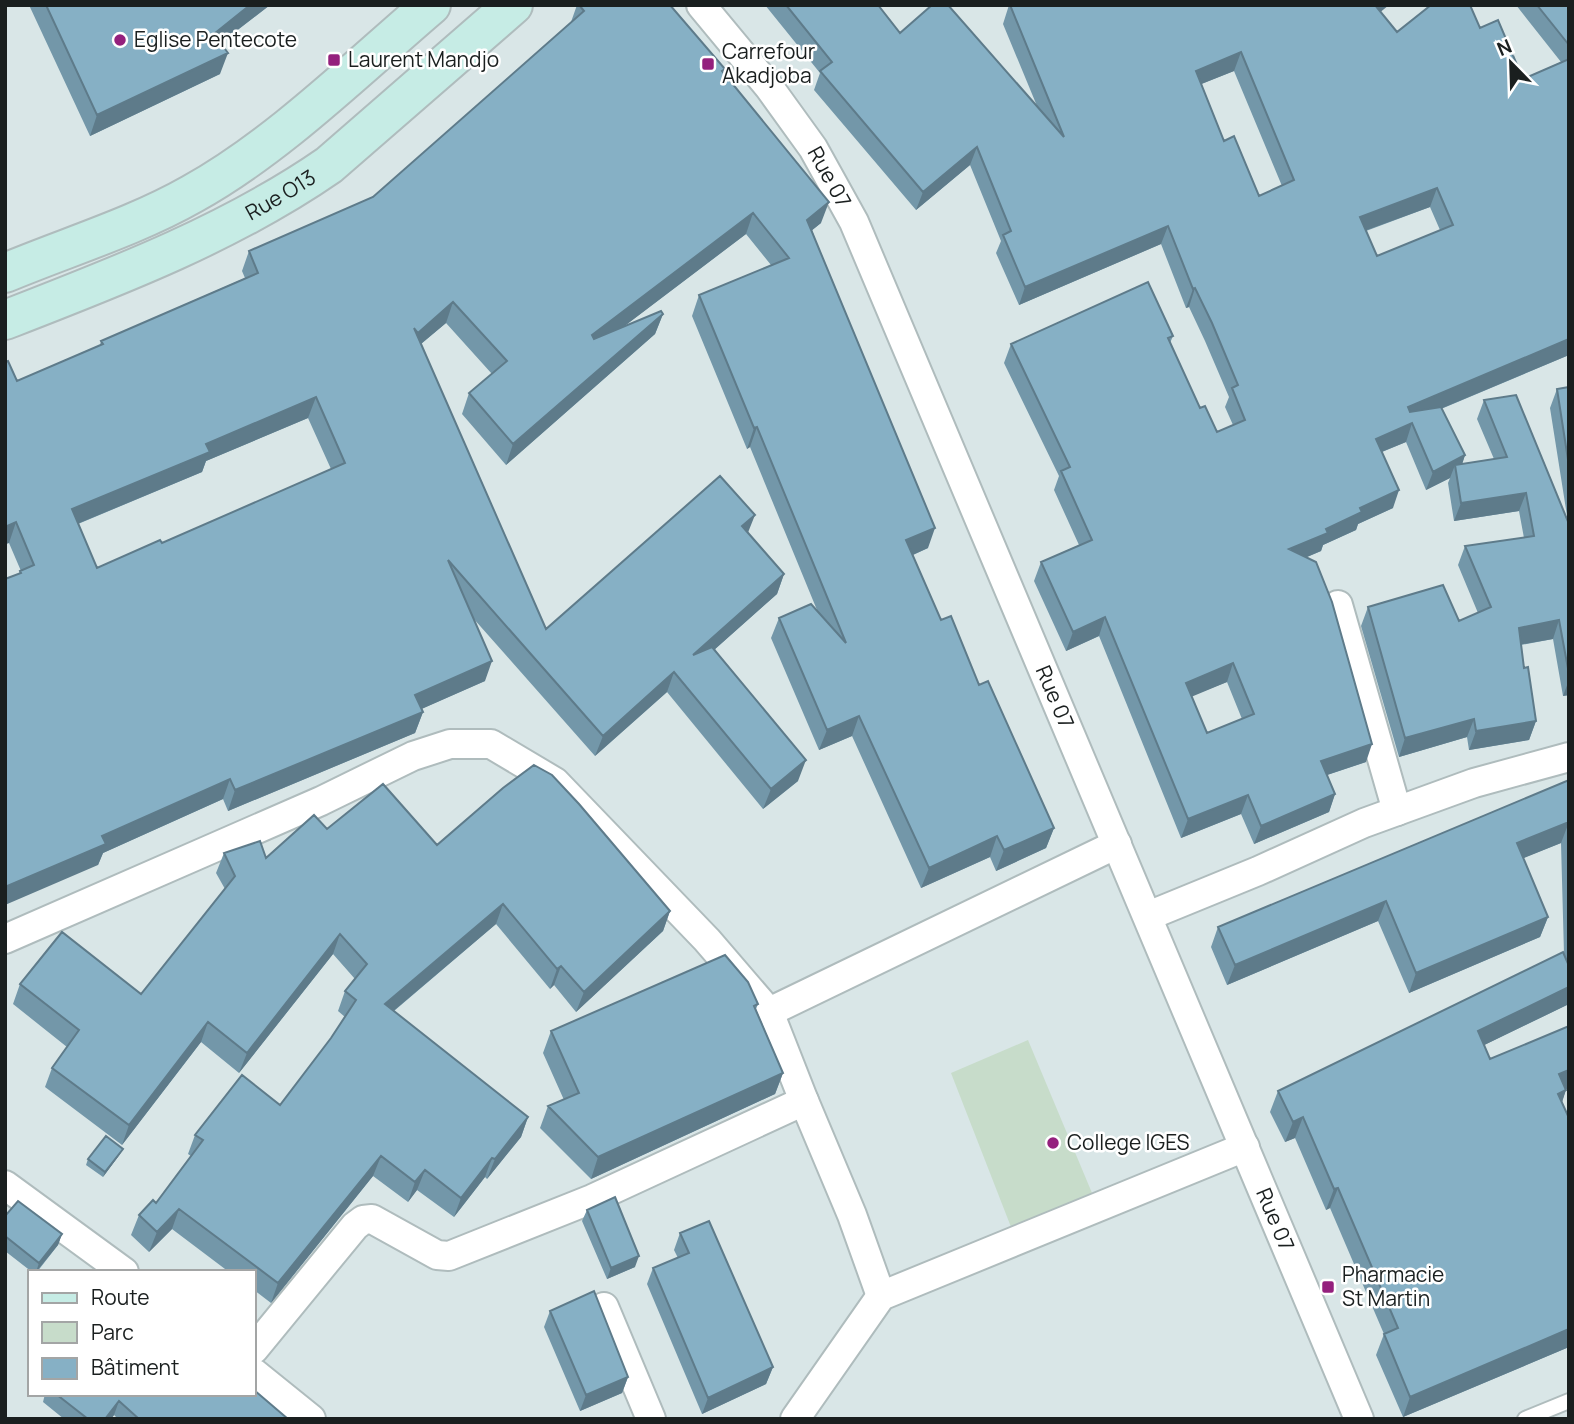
<svg xmlns="http://www.w3.org/2000/svg" width="1574" height="1424" font-family="Manrope,sans-serif">
	<rect width="100%" height="100%" fill="#d9e6e7"/>
	<path fill="#c7dcca" d="M1028,1040L1092,1193L1011,1227L951,1073Z"/>
	<g fill="none" stroke-linecap="round" stroke-linejoin="round">
		<defs>
			<path id="lane" d="M1525,1419L1569,1401"/>
			<g id="street">
				<path id="s1" d="M701,5L769,87L813,148L854,222L1359,1419"/>
				<path d="M1338,605L1397,811"/>
				<path d="M1148,916L1258,871L1364,823L1474,783L1569,757"/>
				<path d="M5,939L321,801L413,756L450,744H491L555,782L707,940L769,1012L804,1101L852,1215L881,1296"/>
				<path d="M769,1012L1117,844"/>
				<path d="M5,1185L124,1272"/>
				<path d="M604,1307L651,1419"/>
				<path d="M254,1349L355,1226L363,1220L372,1219L437,1255L449,1256L592,1199L804,1101"/>
				<path d="M254,1373L311,1419"/>
				<path d="M795,1419L881,1296L1245,1147"/>
			</g>
			<g id="secondary">
				<path d="M5,273C67,247 134,227 192,194C277,147 356,69 431,5"/>
				<path id="s2" d="M5,320C116,277 231,233 329,165L513,5"/>
			</g>
		</defs>
		<use href="#lane" stroke="#afbcbd" stroke-width="18"/>
		<use href="#street" stroke="#afbcbd" stroke-width="32"/>
		<use href="#secondary" stroke="#afbcbd" stroke-width="42"/>
		<use href="#lane" stroke="#fff" stroke-width="14"/>
		<use href="#street" stroke="#fff" stroke-width="28"/>
		<use href="#secondary" stroke="#c6ece5" stroke-width="38"/>
	</g>
	<path fill="#7397a9" fill-rule="evenodd" d="M29,5H270L221,43L220,74L90,136Z
		M577,5H670L724,72L821,223L812,230L928,548L913,555L941,620L979,685L1054,828L1046,848L996,871L990,857L921,888L852,736L819,750L771,638L779,618L817,610L750,447L747,449L692,316L699,295L771,265L746,234L623,327L663,314L655,334L506,465L462,414L469,393L492,374L446,323L421,344L546,629L748,533L784,574L777,594L715,649L798,781L763,809L667,692L595,756L473,618L485,681L421,709L423,712L415,733L228,811L223,799L103,853L98,865L19,573L21,571L9,543L5,544V362L17,381L100,345L101,341L245,278L242,271L249,251L373,197L571,22ZM308,418L331,469L162,543L97,568L78,524L202,472L206,461Z
		M765,5H878L900,33L1037,106L1003,24L1009,5L1380,12L1397,32L1480,28L1523,79L1561,62L1516,5H1569V355L1441,409L1465,455L1462,464L1494,459L1477,419L1484,400L1568,522L1550,408L1557,389L1569,387V695L1563,696L1553,639L1521,645L1524,668L1536,721L1529,740L1469,750L1467,737L1399,757L1361,626L1368,607L1459,621L1478,613L1458,565L1465,546L1524,538L1519,511L1454,521L1448,483L1450,478L1426,490L1406,442L1382,452L1393,508L1358,524L1356,530L1323,545L1321,551L1307,557L1366,762L1327,775L1335,794L1329,812L1254,844L1241,814L1181,838L1099,636L1066,651L1034,581L1041,562L1079,545L1054,490L1059,476L1004,363L1011,344L1173,336L1170,343L1200,408L1217,432L1233,425L1225,407L1229,397L1205,341L1189,307L1186,308L1161,244L1019,305L996,253L1001,241L970,165L916,210L814,90L820,73ZM1234,71L1282,186L1259,196L1224,141L1201,84ZM1430,207L1440,230L1377,256L1366,231ZM1227,682L1242,719L1207,733L1191,696Z
		M1569,780V1004L1484,1045L1490,1059L1566,1089L1562,1102L1569,1118V1347L1403,1417L1376,1355L1384,1334L1330,1208L1326,1210L1295,1138L1285,1142L1270,1112L1278,1091L1564,954L1561,843L1523,858L1548,917L1540,937L1409,993L1378,921L1227,985L1211,947L1218,927Z
		M327,829L437,845L670,911L663,931L576,1012L554,985L550,989L496,924L394,1011L528,1117L521,1137L487,1179L485,1177L454,1217L417,1190L408,1202L373,1176L271,1303L254,1290V1272H229L172,1229L149,1252L131,1235L139,1215L156,1203L191,1156L188,1154L195,1135L280,1105L331,1038L345,1017L338,1011L345,991L355,979L333,954L239,1073L201,1042L122,1145L45,1087L52,1068L67,1047L13,1004L20,984L141,994L225,889L216,873L224,853L266,858Z
		M758,1004L756,1009L783,1073L775,1094L591,1179L540,1128L548,1106L564,1100L543,1053L551,1031Z
		M120,1154L103,1177L86,1165L88,1159Z
		M587,1210L635,1267L607,1279L582,1221Z
		M5,1216L62,1234L58,1245L37,1272H32L5,1251Z
		M680,1233L773,1367L766,1384L702,1414L647,1284L653,1268L678,1258L674,1250Z
		M550,1311L628,1377L622,1393L580,1411L544,1327Z
		M45,1394H254L288,1419H118L114,1415L111,1419H64L43,1402Z"/>
	<path fill="#5e7b8a" d="M250,5H270L206,54L214,34Z
		M1374,5H1389L1367,23Z
		M1241,52L1234,71L1189,89L1196,71Z
		M228,53L220,74L90,136L97,115Z
		M977,147L970,165L916,210L923,192Z
		M1437,188L1430,207L1353,235L1360,217Z
		M829,202L821,223L800,240L807,220Z
		M753,213L746,234L585,356L592,335Z
		M1168,226L1161,244L1019,305L1025,287Z
		M1195,288L1189,307L1186,308L1193,289Z
		M453,302L446,323L410,353L418,333Z
		M663,314L655,334L506,465L513,444Z
		M1569,339V355L1402,425L1408,407Z
		M316,397L308,418L206,461L202,472L65,529L72,509L206,444Z
		M1412,423L1406,442L1369,457L1376,439Z
		M757,427L750,447L747,449L754,428Z
		M1465,455L1459,474L1455,465L1450,478L1426,490L1433,472Z
		M1399,490L1393,508L1358,524L1356,530L1323,545L1321,551L1283,567L1289,549L1360,508Z
		M1526,493L1519,511L1454,521L1461,503Z
		M755,515L747,535L742,526Z
		M16,522L9,543L5,544V527Z
		M935,528L928,548L899,561L906,540Z
		M784,574L777,594L686,675L693,655Z
		M1105,617L1099,636L1066,651L1073,632Z
		M1559,620L1553,639L1512,646L1519,628Z
		M492,661L485,681L408,715L415,695Z
		M1233,663L1227,682L1179,702L1186,683Z
		M674,672L667,692L595,756L603,736Z
		M1569,680V695L1563,696Z
		M423,712L415,733L228,811L235,790Z
		M859,716L852,736L819,750L827,730Z
		M1474,719L1467,737L1399,757L1405,738Z
		M1536,721L1529,740L1469,750L1476,731Z
		M1372,744L1366,762L1315,779L1321,761Z
		M806,760L798,781L763,809L771,789Z
		M230,779L223,799L103,853L98,865L5,905V887L102,836Z
		M1335,794L1329,812L1254,844L1261,826Z
		M1248,795L1241,814L1181,838L1188,819Z
		M1569,822L1561,843L1509,864L1517,843Z
		M1054,828L1046,848L996,871L1004,850Z
		M997,836L990,857L921,888L929,868Z
		M1386,901L1378,921L1227,985L1235,965Z
		M503,904L496,924L378,1024L385,1004Z
		M670,911L663,931L576,1012L584,992Z
		M1548,917L1540,937L1409,993L1416,973Z
		M340,934L333,954L239,1073L247,1053Z
		M561,966L554,985L550,989L557,969Z
		M1569,987V1004L1470,1052L1478,1031Z
		M208,1022L201,1042L122,1145L129,1125Z
		M1569,1070V1088L1552,1095L1559,1074Z
		M783,1073L775,1094L591,1179L598,1157Z
		M1566,1090L1559,1111L1558,1094Z
		M528,1117L521,1137L487,1179L495,1159Z
		M1303,1117L1295,1138L1285,1142L1293,1122Z
		M123,1149L120,1154L103,1177L105,1172Z
		M381,1156L373,1176L271,1303L278,1283Z
		M492,1158L485,1177L454,1217L461,1198Z
		M425,1170L417,1190L408,1202L415,1182Z
		M1338,1188L1330,1208L1326,1210L1334,1189Z
		M179,1209L172,1229L149,1252L157,1232Z
		M62,1234L58,1245L36,1272L39,1263Z
		M639,1256L635,1267L607,1279L611,1268Z
		M1569,1329V1347L1403,1417L1410,1397Z
		M773,1367L766,1384L702,1414L708,1398Z
		M628,1377L622,1393L580,1411L586,1395Z
		M119,1401L114,1415L111,1419H105Z"/>
	<path fill="#86b0c5" stroke="#5e7b8a" stroke-width="2" fill-rule="evenodd" d="M46,5H250L214,34L228,53L97,115Z
		M579,5H670L725,69L722,71L829,202L807,220L935,528L906,540L941,620L951,616L979,685L988,681L1054,828L1004,850L997,836L929,868L859,716L827,730L779,618L811,604L846,643L757,427L754,428L699,295L789,258L753,213L592,335L594,339L661,311L663,314L513,444L469,393L507,361L453,302L418,333L414,328L546,629L720,476L755,515L742,526L784,574L693,655L712,647L806,760L771,789L674,672L603,736L448,560L492,661L415,695L423,712L235,790L230,779L102,836L106,844L5,887V579L21,573L20,571L34,565L16,522L5,527V362L8,361L17,381L103,344L101,341L258,273L249,251L373,197L584,11ZM316,397L345,463L162,543L160,540L97,568L72,509L210,452L206,444Z
		M786,5H878L900,33L932,5H948L1064,137L1010,5H1375L1397,32L1431,5H1470L1480,28L1498,20L1523,79L1569,59V339L1408,407L1410,412L1441,407L1465,455L1433,472L1412,423L1376,439L1399,490L1360,508L1362,512L1326,529L1328,533L1289,549L1316,562L1332,602L1372,744L1321,761L1335,794L1261,826L1248,795L1188,819L1105,617L1073,632L1041,562L1092,540L1061,471L1070,467L1011,344L1148,282L1173,336L1168,338L1200,408L1205,406L1217,432L1245,420L1232,388L1238,385L1212,323L1195,288L1193,289L1168,226L1025,287L1003,235L1011,231L977,147L923,192L820,71L832,62ZM1241,52L1294,180L1259,196L1234,136L1224,141L1196,71ZM1437,188L1453,225L1377,256L1360,217ZM1233,663L1254,714L1207,733L1186,683Z
		M1537,5H1569V45Z
		M1569,387V466L1557,389Z
		M1516,395L1569,524V674L1559,620L1519,628L1524,668L1528,667L1536,721L1476,731L1474,719L1405,738L1368,607L1443,585L1459,621L1491,607L1465,546L1534,536L1526,493L1461,503L1455,465L1507,457L1484,400Z
		M534,765L552,775L579,804L670,911L584,992L561,966L557,969L503,904L385,1004L528,1117L495,1159L492,1158L461,1198L425,1170L415,1182L381,1156L278,1283L179,1209L157,1232L139,1215L153,1200L156,1203L203,1140L195,1135L242,1075L280,1105L331,1038L356,1000L345,991L367,964L340,934L247,1053L208,1022L129,1125L52,1068L79,1030L20,984L62,932L141,994L235,876L224,853L260,841L266,858L314,815L327,829L383,784L437,845L503,788Z
		M1569,780V823V822L1517,843L1548,917L1416,973L1386,901L1235,965L1218,927Z
		M1563,952L1569,966V987L1478,1031L1490,1059L1569,1026V1070L1559,1074L1566,1090L1558,1094L1569,1118V1329L1410,1397L1384,1334L1398,1328L1338,1188L1334,1189L1303,1117L1293,1122L1278,1091Z
		M725,955L748,982L758,1004L754,1006L783,1073L598,1157L548,1106L579,1093L551,1031Z
		M106,1136L123,1149L105,1172L88,1159Z
		M615,1197L639,1256L611,1268L587,1210Z
		M18,1201L62,1234L39,1263L5,1236V1216Z
		M709,1221L773,1367L708,1398L653,1268L689,1253L680,1233Z
		M594,1291L628,1377L586,1395L550,1311Z
		M254,1390L288,1419H139L119,1401L105,1419H88L56,1394H254Z"/>
	<g fill="#94207d" stroke="#fff" stroke-width="2.5">
		<circle cx="120" cy="40" r="7"/>
		<rect x="327" y="53" width="14" height="14" rx="3.5"/>
		<rect x="701" y="57" width="14" height="14" rx="3.5"/>
		<circle cx="1053" cy="1143" r="7"/>
		<rect x="1321" y="1280" width="14" height="14" rx="3.5"/>
	</g>
	<g text-anchor="middle" stroke-width="5" stroke-linejoin="round" paint-order="stroke">
		<g font-size="21" fill="#1a1f1f" stroke="#fff" text-anchor="start">
			<text x="134" y="47">Eglise Pentecote</text>
			<text x="722" y="59">Carrefour<tspan x="722" dy="24">Akadjoba</tspan></text>
			<text x="348" y="67">Laurent Mandjo</text>
			<text x="1067" y="1150">College IGES</text>
			<text x="1342" y="1282">Pharmacie<tspan x="1342" dy="24">St Martin</tspan></text>
		</g>
		<g font-size="21" fill="#1a1f1f" stroke="#fff">
			<text dy="7" stroke="none"><textPath href="#s1" startOffset="215">Rue 07</textPath></text>
			<text dy="7" stroke="none"><textPath href="#s2" startOffset="303">Rue O13</textPath></text>
			<text dy="7" stroke="none"><textPath href="#s1" startOffset="782">Rue 07</textPath></text>
			<text dy="7" stroke="none"><textPath href="#s1" startOffset="1349">Rue 07</textPath></text>
		</g>
	</g>
	<rect width="1574" height="1424" fill="none" stroke="#1a1f1f" stroke-width="14"/>
	<rect x="28" y="1270" width="228" height="126" fill="#ffffff" stroke="#a3a5a5" stroke-width="2"/>
	<rect x="42" y="1293" width="35" height="10" fill="#c6ece5" stroke="#a3a5a5" stroke-width="2"/>
	<text x="91" y="1305" font-size="21" fill="#1a1f1f">Route</text>
	<rect x="42" y="1322" width="35" height="21" fill="#c7dcca" stroke="#a3a5a5" stroke-width="2"/>
	<text x="91" y="1340" font-size="21" fill="#1a1f1f">Parc</text>
	<rect x="42" y="1358" width="35" height="21" fill="#86b0c5" stroke="#a3a5a5" stroke-width="2"/>
	<text x="91" y="1375" font-size="21" fill="#1a1f1f">Bâtiment</text>
	<g transform="translate(1511 63) rotate(337)" stroke="#ffffff" stroke-width="5" paint-order="stroke">
	<path d="M0-5L12 26L0 18L-12 26Z" fill="#1a1f1f"/>
	<text y="-10" font-size="19" font-weight="bold" text-anchor="middle" fill="#1a1f1f">N</text>
	</g>
</svg>
